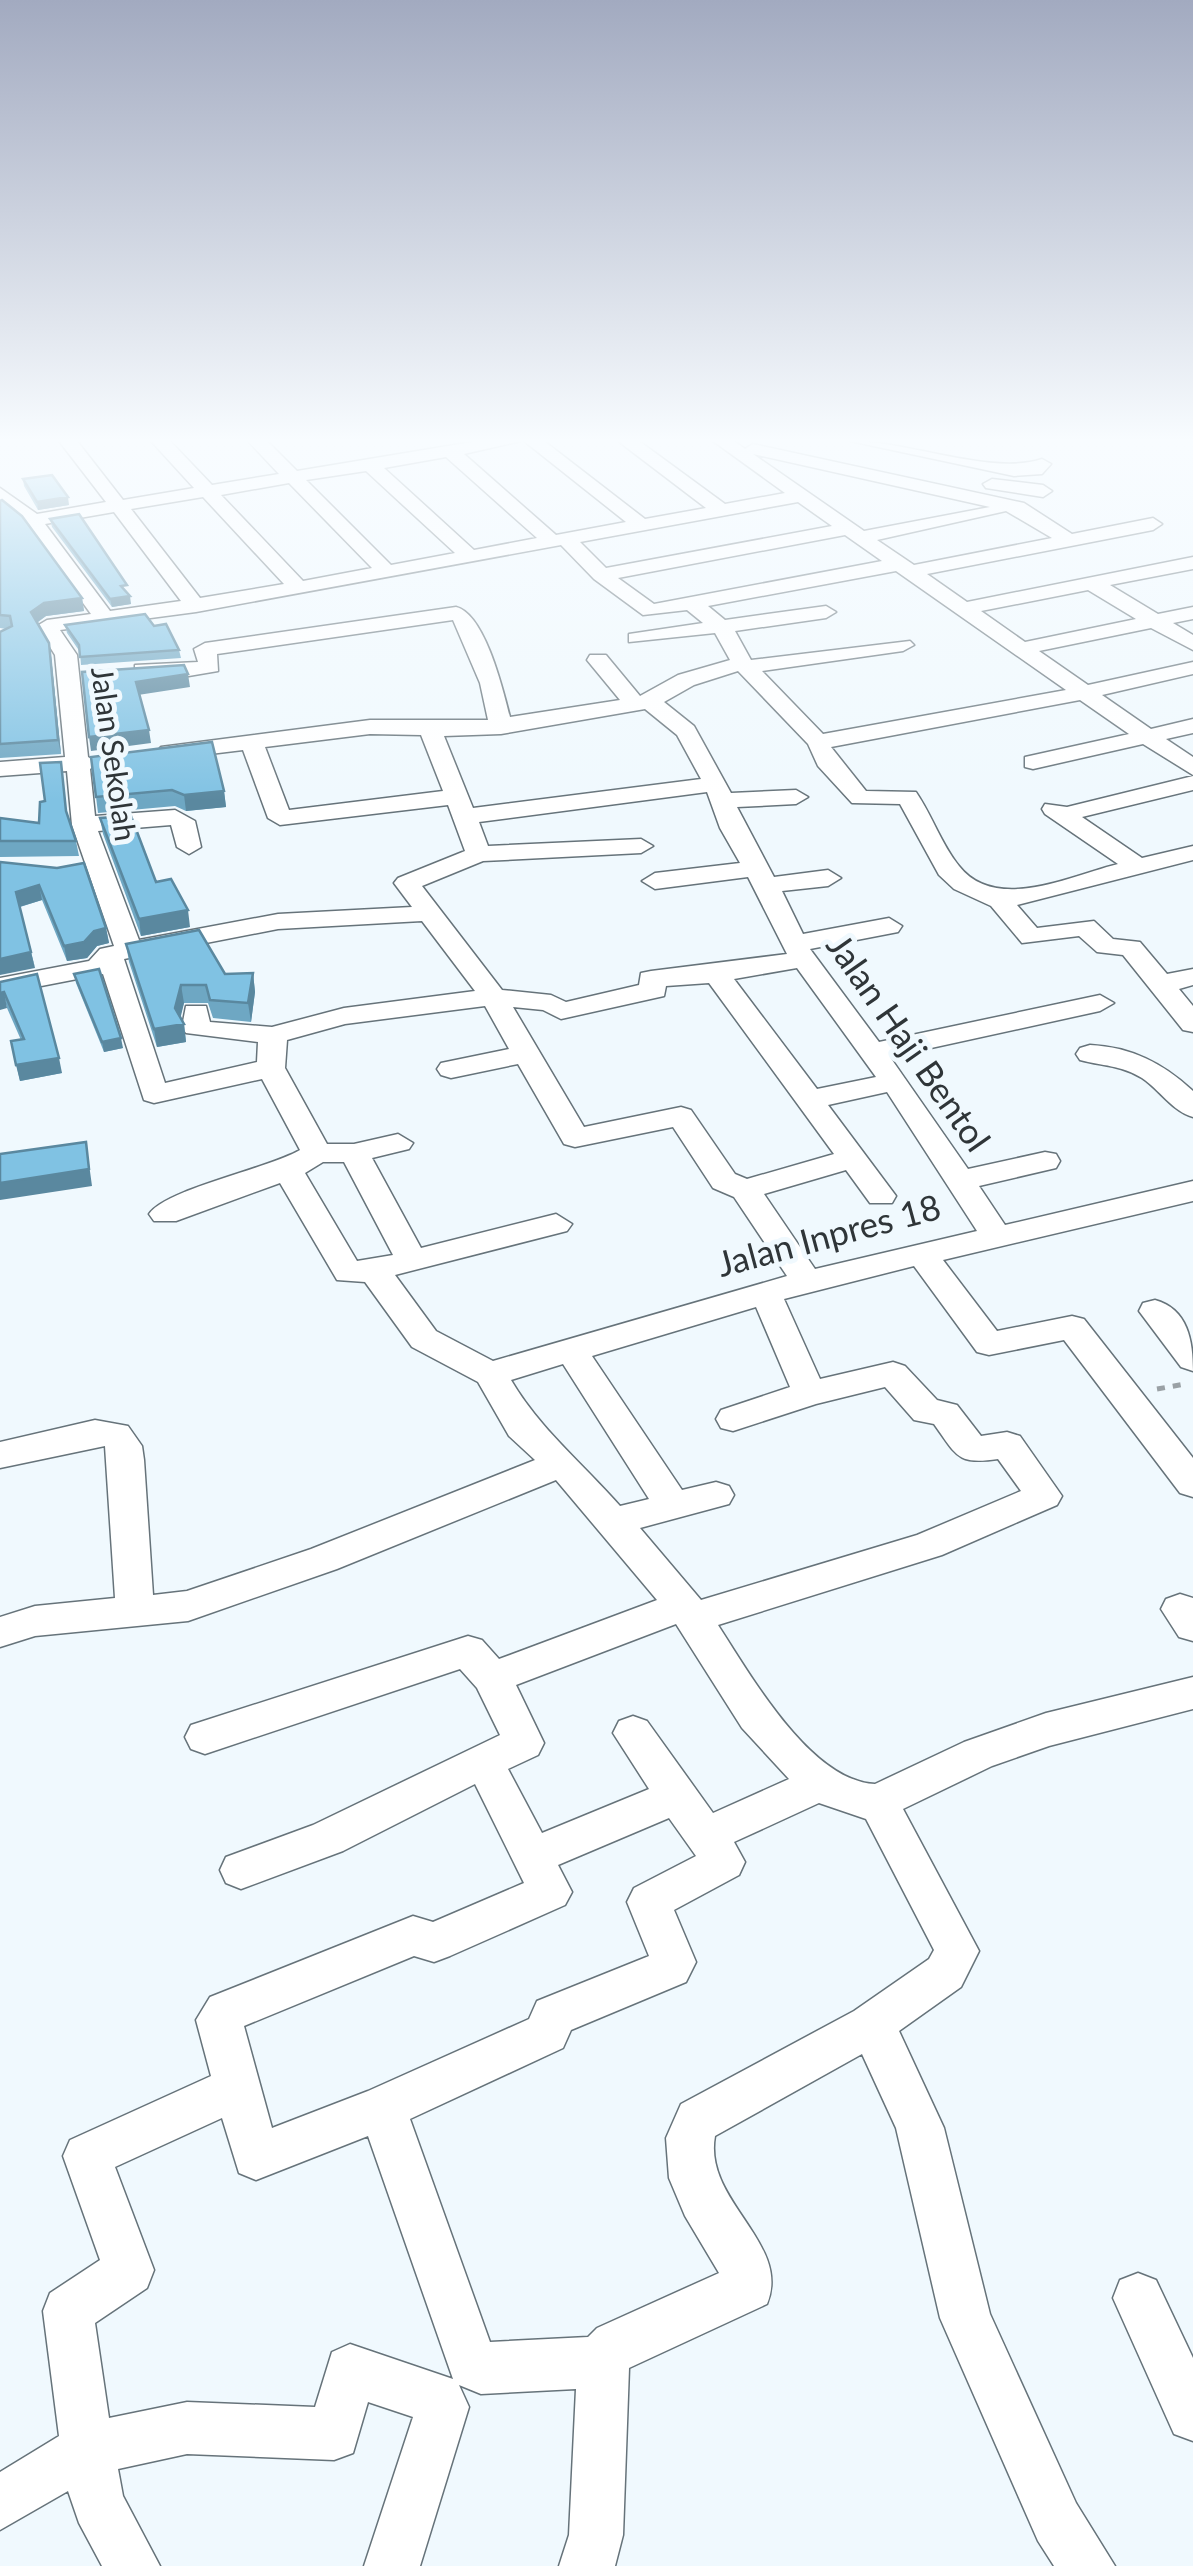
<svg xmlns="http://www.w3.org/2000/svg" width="1193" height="2566" font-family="Lato,sans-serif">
	<rect width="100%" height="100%" fill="#f0f9fe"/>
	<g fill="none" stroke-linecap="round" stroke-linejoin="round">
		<defs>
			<path id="minor" d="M59,441H77L123,500L194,488L151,441H170L212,485L279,474L248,441H267L297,471L478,441H521L464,454L556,535L626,522L524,441H544L645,519L706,508L618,441H639L725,504L785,493L713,441H734L745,449L753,444L1024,503L1072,534L1153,518L1162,524L1153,530L927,574L967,602L1193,557V569L1110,585L1158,614L1193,607V619L1173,623L1193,635V650L1151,628L1039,651L1088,685L1193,662V674L1102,695L1151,729L1193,719V733L1166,739L1193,757V775L1143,744L1033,769L1025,767V757L1129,734L1080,700L831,747L866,791L916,792C932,815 941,844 959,866C996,913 1070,876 1118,864L1045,814L1042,809L1045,804L1067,807L1193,776V790L1082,817L1142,858L1193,846V860L1017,905L1037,928L1094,921L1113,939L1140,942L1167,974L1193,969V985L1179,989L1193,1006V1032L1183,1030L1123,955L1097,952L1079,936L1022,943L991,906L954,889L939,875L900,804L852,803L818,766L808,744L738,671L694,685L664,702L694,726L731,793L796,790L808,797L796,804L737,807L774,877L828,870L841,878L828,886L782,891L803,934L889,918L902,926L898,932L810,949L879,1042L1100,995L1114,1003L1100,1011L890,1057L968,1169L1045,1152L1056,1154L1060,1161L1056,1168L979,1186L1005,1225L1193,1181V1201L943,1260L997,1331L1072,1316L1084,1319L1193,1458V1497L1180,1493L1064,1340L989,1355L977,1352L914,1266L784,1299L820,1379L893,1362L905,1366L937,1400L957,1405L981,1436L1007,1432L1020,1436L1062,1496L1057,1505L942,1555L718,1625C750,1674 810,1781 875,1784L964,1742L1046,1713L1193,1677V1709L1049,1746L992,1766L903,1809L979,1951L961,1987L899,2031L944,2128L990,2314L1076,2503L1115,2566H1054L1038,2541L940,2318L896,2128L862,2054L715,2136C703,2201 792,2243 767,2304L629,2368L623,2535L615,2566H559L569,2535L576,2389L481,2394L459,2385L469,2407L420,2566H364L413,2417L368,2402L353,2453L334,2460L187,2454L118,2469L123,2496L160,2566H102L79,2523L68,2491L0,2530V2472L59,2436L43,2311L50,2293L100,2260L63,2156L70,2140L211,2076L196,2020L210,1997L413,1916L433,1922L524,1883L475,1784L343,1851L241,1889L226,1883L220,1870L226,1857L313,1825L500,1735L477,1688L460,1669L205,1754L191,1749L185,1737L191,1725L468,1636L482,1640L499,1659L657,1600L556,1480L337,1569L188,1621L35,1636L0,1647V1617L35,1606L115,1598L105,1446L0,1468V1442L95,1420L128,1426L142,1446L144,1460L153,1595L187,1591L311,1549L535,1460L509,1436L478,1382L412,1347L365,1282L337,1280L280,1183L176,1221H154L149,1214C166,1189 267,1169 300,1150L262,1079L154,1103L144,1100L103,974L0,994V978L89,961L100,949L114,946L72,825L67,771L0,776V762L65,757L55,655L37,626L47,620L91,614L26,524L0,503V488L37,514L106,502ZM753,454L990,507L864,531ZM446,457L537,538L474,550L384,468ZM366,471L455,553L391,565L306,480ZM289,483L372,568L303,581L221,495ZM203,497L284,584L200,598L131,509ZM798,502L832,526L606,568L580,542ZM1006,511L1052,538L914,565L877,540ZM114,512L181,601L110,611L45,524ZM845,535L882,561L654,604L618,578ZM561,545L594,579L643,615L687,610L703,623L629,634V642L715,633L730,660L678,675L640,696L606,655H590L587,660L620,700L510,717C503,690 485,614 456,607L205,643L194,649L198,662L135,665V675L171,679L218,671L217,654L453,620L480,683L488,720H370L161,747L157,752L169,759L243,750L268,818L280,825L448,805L465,851L398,878L394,883L412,907L278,914L139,940L98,831L171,825L177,847L189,854L201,847L195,821L175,810L95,816L90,769L98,763L88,757L77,655L60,630L196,612ZM896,571L1066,690L823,734L762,671L903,651L914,645L910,641L751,660L735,631L826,618L836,612L826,606L725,620L708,606ZM1088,590L1136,619L1025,642L981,611ZM645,709L677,735L701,779L473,808L444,736L501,734ZM370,734L421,735L443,791L289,810L265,747ZM707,792L720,828L740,863L655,873L642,881L655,889L748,877L787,954L651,971L641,973L639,985L566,1002L551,995L502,990L422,886L483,861L641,853L653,846L641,839L488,846L479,822ZM422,921L475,991L344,1008L272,1027L210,1022L206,1006H186L182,1027L186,1033L258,1042L257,1062L165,1083L124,959L278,929ZM797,968L876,1077L817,1089L734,979ZM709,983L834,1154L747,1179L735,1174L691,1110L681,1107L584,1127L513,1007L543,1010L561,1019L664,996L666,986ZM485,1006L509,1049L441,1063L437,1069L441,1075L451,1078L518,1064L564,1144L575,1147L673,1127L713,1188L734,1197L787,1276L493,1361L436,1331L395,1275L567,1231L572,1224L556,1214L421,1248L372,1158L409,1149L413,1143L398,1134L354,1144H327L285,1068L287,1040L345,1024ZM887,1092L977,1231L815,1269L764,1194L846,1170L870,1203H892L896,1196L828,1105ZM323,1162H344L393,1255L357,1261L305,1173ZM756,1307L790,1387L721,1410L716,1419L721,1428L733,1431L816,1404L885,1387L914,1420L934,1424C957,1456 957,1465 998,1459L1021,1491L917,1535L701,1600L640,1528L729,1504L734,1495L729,1486L716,1482L682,1490L592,1356ZM563,1364L649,1499L620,1506C583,1464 539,1428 511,1380ZM676,1624L742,1728L789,1779L713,1813L647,1721L633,1716L619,1721L613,1733L649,1789L542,1833L508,1769L538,1755L544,1743L516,1685ZM819,1803L866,1819L934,1950L929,1959L854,2011L681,2104L666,2138L669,2178L685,2216L719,2273L597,2328L588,2337L490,2342L410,2119L563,2048L571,2030L686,1982L696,1962L674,1910L739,1875L745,1862L734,1842ZM669,1818L696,1856L634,1888L627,1902L649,1956L537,2001L529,2019L368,2091L272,2128L244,2026L414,1956L434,1962L450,1956L565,1905L572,1892L558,1865ZM222,2118L239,2173L256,2180L368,2136L453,2379L350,2344L332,2352L315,2407L187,2402L109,2418L95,2323L147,2288L154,2270L115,2167Z
				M850,441C909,441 992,476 1042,459L1051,464L1042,474L1014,476Z
				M992,479L1043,485L1052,491L1043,497L986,488L983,484Z
				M1090,1045C1131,1047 1163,1063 1193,1091V1117C1173,1112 1159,1089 1142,1078C1121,1065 1102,1066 1080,1060L1076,1054L1080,1048Z
				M1155,1300C1188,1309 1193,1341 1193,1371L1181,1367L1139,1311L1143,1303Z
				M1180,1594L1193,1598V1641L1179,1637L1161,1609L1166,1599Z
				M1138,2273L1156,2280L1193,2358V2441L1174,2434L1113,2298L1120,2280Z"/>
		</defs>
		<use href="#minor" stroke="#66737a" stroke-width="3"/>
		<path stroke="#9aa1a5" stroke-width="5" stroke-dasharray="8 8" stroke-linecap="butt" d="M1157,1389L1185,1384"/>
		<use href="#minor" fill="#fff" fill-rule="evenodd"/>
	</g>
	<path fill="#6ea7c3" d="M23,479L69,505L38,510L24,486Z
		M0,501L82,598L84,611L46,616L37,623L51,656L61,754L0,758V632L6,629L0,628Z
		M50,519L128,593H127L131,604L112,607L52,527Z
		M65,625L154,626L179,650L181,658L81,665L80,652L67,633Z
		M91,757L224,791L226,807L186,811L175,806L98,813Z
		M61,762L67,816L76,841L79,856L0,857V818L39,823L45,801Z
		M100,818L156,882L190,927L141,936L103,834Z
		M0,862L106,928L109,943L97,946L87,958L67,961L42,900L20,907L35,968Z
		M126,944L225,974L253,973L255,992L251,1022L213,1018L208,1003H184L180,1017L184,1024L186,1042L157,1047L129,962Z
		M74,974L123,1048L104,1052L76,983Z
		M0,982L62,1073L20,1081L11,1041L21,1040L7,1008Z"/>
	<path fill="#5a889f" d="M68,497L69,505L38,510L37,502Z
		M130,596L131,604L112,607L110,599Z
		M82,598L84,611L46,616L33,625L31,612L44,603Z
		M49,643L51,656L61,754L58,740Z
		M188,674L190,687L138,695L136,682Z
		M149,730L151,743L91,751L89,737Z
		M224,791L226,807L186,811L184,795Z
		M39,885L42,900L19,907L16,892Z
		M188,910L190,927L141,936L139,919Z
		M106,928L109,943L97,946L87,958L67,961L64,946L94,931Z
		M31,952L35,968L0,975V959Z
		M253,973L255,992L251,1022L248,1003Z
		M181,985L184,1003L179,1024H184L186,1042L157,1047L154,1029L175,1008Z
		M4,992L7,1008L0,1010V993Z
		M121,1038L123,1048L104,1052L102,1042Z
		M59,1058L62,1073L20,1081L16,1065Z
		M86,1142L92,1186L0,1200V1183Z"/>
	<path fill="#80c2e3" stroke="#5a889f" stroke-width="2.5" d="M52,475L68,497L37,502L23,479Z
		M2,500L22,516L82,598L44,603L31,612L49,643L58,740L0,744V632L12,626L10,616L0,615V501Z
		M79,514L127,585L121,586L130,596L110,599L50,519Z
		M145,614L154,626L166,624L179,650L80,657L79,645L65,625Z
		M184,665L188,674L136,682L149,730L89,737L82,672Z
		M212,742L224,791L184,795L172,790L96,797L91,757Z
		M61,762L66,811L76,841H0V818L39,823L40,802L45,801L40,763Z
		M131,816L156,882L171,879L188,910L139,919L100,818Z
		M0,862L57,868L84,863L106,928L94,931L84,942L64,946L39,885L16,892L31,952L0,959Z
		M199,930L225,974L253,973L248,1003L210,1000L206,985H181L175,1008L184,1024L154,1029L126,944Z
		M99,969L121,1038L102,1042L74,974Z
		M37,974L59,1058L16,1065L11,1041L24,1039L4,992L0,993V982Z
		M86,1142L89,1169L0,1183V1154Z"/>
	<linearGradient id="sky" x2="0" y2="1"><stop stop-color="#a2aac0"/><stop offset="0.55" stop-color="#f8fcff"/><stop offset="1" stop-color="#f8fcff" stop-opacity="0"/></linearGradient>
	<rect width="1193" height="801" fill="url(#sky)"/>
	<g text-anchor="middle" stroke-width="10" stroke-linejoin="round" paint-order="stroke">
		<g font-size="30" fill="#2f3538" stroke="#f0f9fe">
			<text transform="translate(113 754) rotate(82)" y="10">Jalan Sekolah</text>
		</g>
		<g font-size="35" fill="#2f3538" stroke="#f0f9fe">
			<text transform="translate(908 1043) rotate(55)" y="12">Jalan Haji Bentol</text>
			<text transform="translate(829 1236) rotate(-15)" y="12">Jalan Inpres 18</text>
		</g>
	</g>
</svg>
